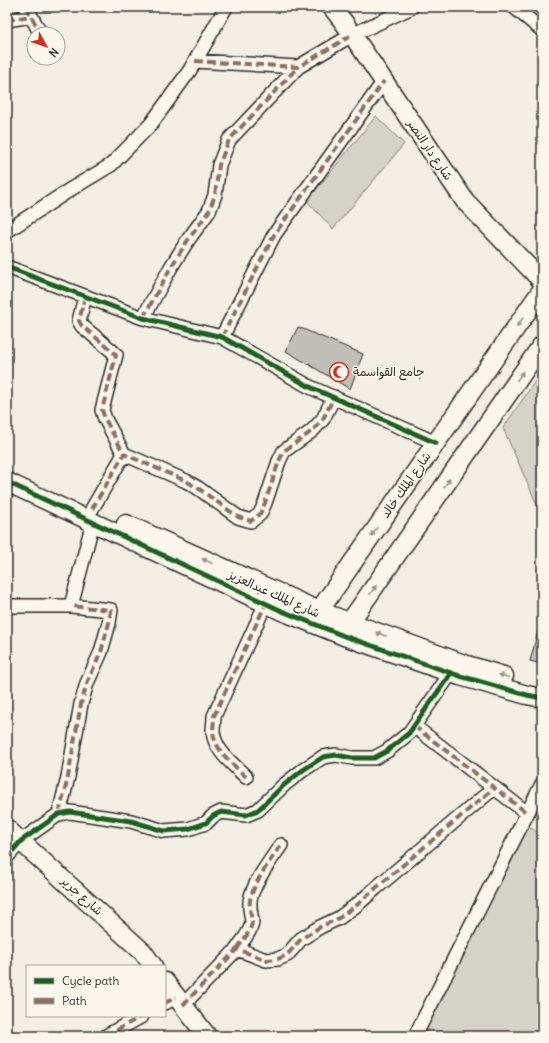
<svg xmlns="http://www.w3.org/2000/svg" width="549" height="1043" font-family="Delius,'Playpen Sans Arabic',sans-serif">
	<rect width="100%" height="100%" fill="#f3efe4"/>
	<filter id="ink" filterUnits="userSpaceOnUse"><feTurbulence type="fractalNoise" baseFrequency=".025" numOctaves="2"/><feDisplacementMap in="SourceGraphic" scale="8" xChannelSelector="R" yChannelSelector="G"/><feConvolveMatrix kernelMatrix="1 2 1 2 8 2 1 2 1" color-interpolation-filters="sRGB"/></filter>
	<g filter="url(#ink)">
		<path fill="#d5d2c9" stroke="#807e7a" d="M376,116L404,144L333,229L307,201Z
			M542,371V516L503,428Z
			M522,821L542,836V1036H419Z"/>
		<path fill="#c0beb6" stroke="#2b2b2b" d="M298,327L363,354L350,389L286,351Z
			M538,631L542,632V664L530,661Z"/>
		<g fill="none" stroke-linecap="round" stroke-linejoin="round">
			<defs>
				<path id="street" d="M26,7L41,34
					M514,7L542,30
					M7,20L31,16
					M195,61L298,67L352,35L412,7
					M7,231L71,189L111,165L151,124L190,70L226,7
					M7,267L143,318L222,337L310,387L436,443
					M85,296L79,321L82,326L111,350L116,355L102,410L105,419L124,454
					M143,318L171,267L188,240L209,211L215,195L219,165L229,140L298,67
					M222,337L274,235L384,81
					M92,509L124,454L186,481L198,488L238,517L251,521L260,514L265,503L279,461L284,451L312,431L323,419L334,397
					M7,606H71L93,522
					M414,726L527,813
					M246,777C233,764 215,751 213,732C213,727 214,722 214,716L266,603
					M59,814L68,777L81,704L87,683L101,652L109,623L111,610L71,606
					M7,857L21,841L59,814L70,812L131,821L164,831L188,829L206,823L213,816L221,812L246,815L258,810L284,785L303,770L323,757L336,755L352,758H374L387,751L409,733L451,673
					M237,949C242,941 252,931 252,921C251,913 248,905 251,896C257,878 270,861 281,845
					M165,1003L176,997
					M183,1005L237,949L266,960L278,959L287,955L301,939L320,927L339,918L358,904L376,888L494,788
					M106,1036L142,1016
					M415,1036L542,784"/>
				<path id="secondary" d="M332,7L345,24L465,201L542,281
					M7,482L282,611L344,636L460,676L527,695L542,698
					M126,524L319,611L464,664L504,676
					M315,621L319,611L542,290
					M345,633L350,622L542,345
					M7,829L143,952L153,966
					M165,982L207,1036"/>
			</defs>
			<use href="#street" stroke="#2b2b2b" stroke-width="16"/>
			<use href="#secondary" stroke="#2b2b2b" stroke-width="21"/>
			<use href="#street" stroke="#fbf7ec" stroke-width="13"/>
			<use href="#secondary" stroke="#fbf7ec" stroke-width="18"/>
			<path stroke="#8d6e63" stroke-width="4" stroke-dasharray="8 4" stroke-linecap="butt" d="M26,7L41,34
				M7,20L31,16
				M195,61L298,67L352,35
				M85,296L79,321L82,326L111,350L116,355L102,410L105,419L124,454
				M143,318L171,267L188,240L209,211L215,195L219,165L229,140L298,67
				M222,337L274,235L384,81
				M92,509L124,454L186,481L198,488L238,517L251,521L260,514L265,503L279,461L284,451L312,431L323,419L334,397
				M414,726L527,813
				M246,777C233,764 215,751 213,732C213,727 214,722 214,716L266,603
				M59,814L68,777L81,704L87,683L101,652L109,623L111,610L71,606
				M237,949C242,941 252,931 252,921C251,913 248,905 251,896C257,878 270,861 281,845
				M165,1003L176,997
				M183,1005L237,949L266,960L278,959L287,955L301,939L320,927L339,918L358,904L376,888L494,788
				M106,1036L142,1016"/>
			<defs>
				<path id="cycleway" d="M7,267L143,318L222,337L310,387L436,443
					M7,482L282,611L344,636L460,676L527,695L542,698
					M7,857L21,841L59,814L70,812L131,821L164,831L188,829L206,823L213,816L221,812L246,815L258,810L284,785L303,770L323,757L336,755L352,758H374L387,751L409,733L451,673"/>
			</defs>
			<use href="#cycleway" stroke="#fbf7ec" stroke-width="8"/>
			<use href="#cycleway" stroke="#1b5e20" stroke-width="5"/>
		</g>
		<defs><path id="oneway-solid" d="M-6-.8H1V-3.2L6.5 0L1 3.2V.8H-6Z"/></defs>
		<g fill="#93918c">
			<use href="#oneway-solid" transform="translate(520 322) rotate(125)"/>
			<use href="#oneway-solid" transform="translate(520 376) rotate(-56)"/>
			<use href="#oneway-solid" transform="translate(447 483) rotate(-55)"/>
			<use href="#oneway-solid" transform="translate(374 532) rotate(125)"/>
			<use href="#oneway-solid" transform="translate(207 561) rotate(-156)"/>
			<use href="#oneway-solid" transform="translate(373 590) rotate(-55)"/>
			<use href="#oneway-solid" transform="translate(381 634) rotate(-159)"/>
			<use href="#oneway-solid" transform="translate(504 676) rotate(-164)"/>
		</g>
	</g>
	<defs>
		<symbol id="mosque-ring" viewBox="-11 -11 22 22"><circle r="9.5" fill="#fbf7ec" stroke="#c8321e" stroke-width="1.5"/><path d="M3.5-4.9A6 6 0 1 0 3.5 4.9A5 5 0 1 1 3.5-4.9Z" fill="#c8321e"/></symbol>
	</defs>
	<g fill-rule="evenodd">
		<use href="#mosque-ring" x="328" y="361" width="22" height="22"/>
	</g>
	<g text-anchor="middle" stroke-width="3" stroke-linejoin="round" paint-order="stroke">
		<g font-size="12" fill="#2b2b2b" stroke="#fbf7ec">
			<text transform="translate(430 150) rotate(56)" y="4">شارع دار النصر</text>
			<text transform="translate(406 485) rotate(-55)" y="4">شارع الملك خالد</text>
			<text transform="translate(274 594) rotate(24)" y="4">شارع الملك عبدالعزيز</text>
			<text transform="translate(82 896) rotate(42)" y="4">شارع جرير</text>
		</g>
		<g font-size="12" fill="#2b2b2b" stroke="#fbf7ec" text-anchor="start">
			<text x="353" y="376">جامع القواسمة</text>
		</g>
	</g>
	<rect width="549" height="1043" fill="none" stroke="#fbf7ec" stroke-width="24"/>
	<rect x="12" y="12" width="525" height="1019" fill="none" stroke="#2b2b2b" stroke-width="1.5" filter="url(#ink)"/>
	<rect x="26" y="965" width="140" height="52" fill="#fbf7ec" stroke="#a8a59f"/>
	<rect x="34" y="978" width="20" height="6" fill="#1b5e20" stroke="#a8a59f"/>
	<text x="62" y="985" font-size="12" fill="#2b2b2b">Cycle path</text>
	<rect x="34" y="998" width="20" height="6" fill="#8d6e63" stroke="#a8a59f"/>
	<text x="62" y="1005" font-size="12" fill="#2b2b2b">Path</text>
	<g transform="translate(46 46) rotate(130)"><circle r="19" fill="#fbf7ec" stroke="#a8a59f"/>
	<path d="M0-3L7 15L0 10L-7 15Z" fill="#c8321e"/>
	<text y="-6" font-size="11" font-weight="bold" text-anchor="middle" fill="#2b2b2b">N</text>
	</g>
</svg>
